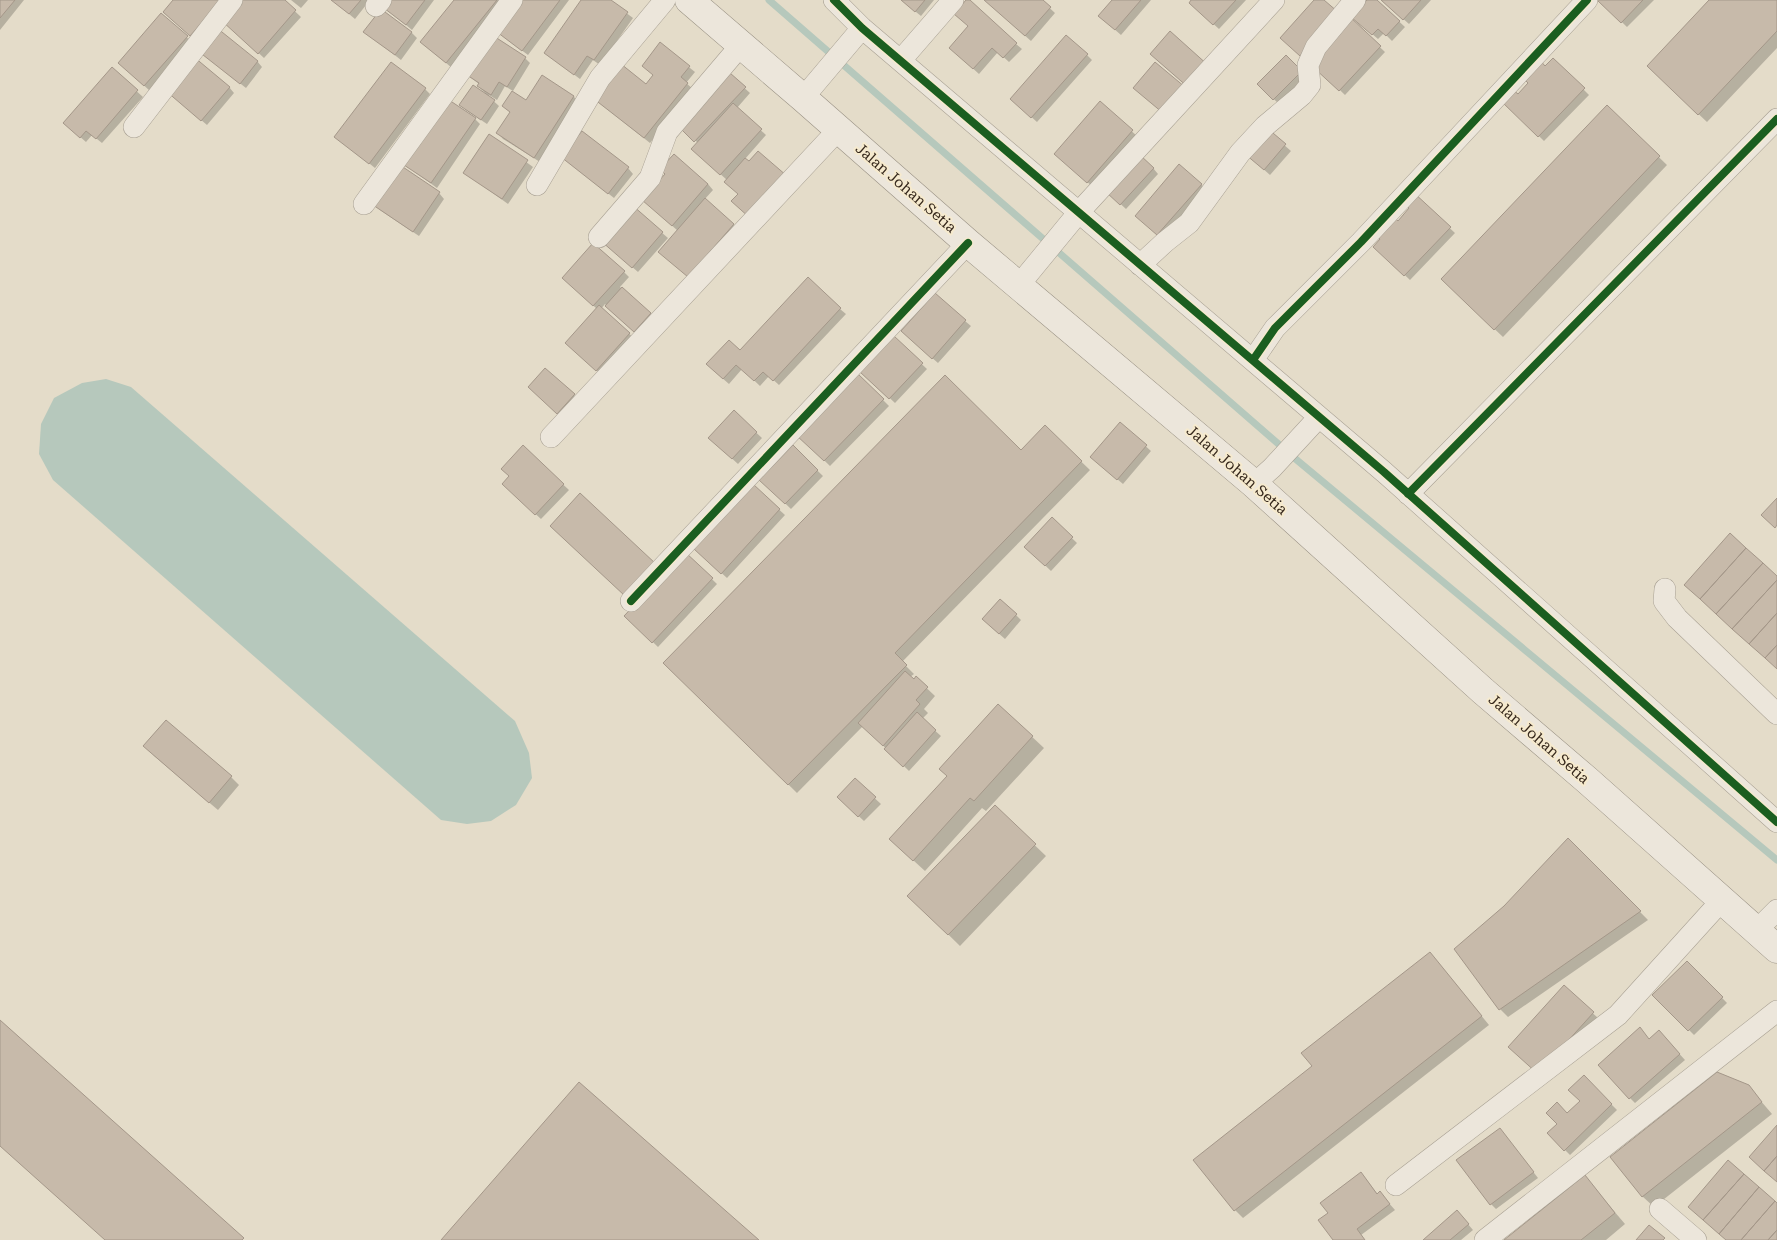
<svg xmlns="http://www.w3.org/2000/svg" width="1777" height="1240" font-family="'Roboto Serif',serif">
	<rect width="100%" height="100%" fill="#e4dcc9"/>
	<path fill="#b6c8bc" d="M106,379L131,387L515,721L529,753L532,778L516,805L491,821L467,824L441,820L53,480L39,454L41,424L54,398L82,383Z"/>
	<path fill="#0003" d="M0,0H24L0,30Z
		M242,0H283L301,17L264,58L229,26Z
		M291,0H308L301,8Z
		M332,0H370L355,19Z
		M385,0H434L412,30L382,5Z
		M456,0H503L452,68L427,47Z
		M516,0H569L528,55L500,34Z
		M583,0H609L633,18L600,65L593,60L580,79L545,53Z
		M901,0H934L921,16Z
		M985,0H1041L1055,13L1031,41Z
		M1114,0H1151L1121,35L1105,21Z
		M1193,0H1246L1219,29L1196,8Z
		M1368,0H1376L1405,27L1392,41L1384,33L1378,39L1358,22Z
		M1382,0H1431L1409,24Z
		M1599,0H1654L1627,27Z
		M1711,0H1777V48L1707,122L1657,75Z
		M161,15L192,42L150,91L125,68Z
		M1349,18L1385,52L1345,95L1315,66Z
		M365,32H411L417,38L401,60Z
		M660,44L695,72L686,83L693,89L650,143L601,104L647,86L654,75Z
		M1016,44L1022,49L1009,62L998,52L979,74L956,53Z
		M1087,55L1092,60L1037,122L1017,104Z
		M205,56L257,61L262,67L246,88Z
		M1286,57L1307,77L1279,104L1258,84Z
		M525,58L530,63L513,91L505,86L497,100L489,95L488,96L499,106L487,124L466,110L486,94L478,86L479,84L465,73Z
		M1553,59L1589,95L1544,141L1503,101L1518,96Z
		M112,69L143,97L102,143L92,135L86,142L70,128Z
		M730,75L750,93L737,108L766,135L745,159L739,194L727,180L698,154V143L681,127Z
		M542,77L574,97L579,102L540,162L503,139L498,133L511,113L503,106L526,102Z
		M229,87L234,93L207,125L173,96Z
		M425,89L430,94L375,168L336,137Z
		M1100,103L1137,136L1093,187L1061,159Z
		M1607,107L1667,165L1503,337L1451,288Z
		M475,119L480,124L437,188L403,163Z
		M1267,130L1291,151L1270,175L1252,159Z
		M489,135L533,167L508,204L464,172Z
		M568,162L628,168L633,174L614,198Z
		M1153,168L1158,174L1126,209L1113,197Z
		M667,174L708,184L713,190L704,200L739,230L694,282L678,231L649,205Z
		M1201,184L1206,190L1163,239L1142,221Z
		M439,193L444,199L419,236L380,210Z
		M1413,194L1455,233L1410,280L1375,247L1411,209Z
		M632,207L668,238L638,272L608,246Z
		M624,272L629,277L620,287L656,319L640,337L605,304L601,309L635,339L602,375L572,349L597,309L569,283Z
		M840,309L846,314L779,385L769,376L760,386L742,369L729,384L713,370L740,352Z
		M965,321L971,326L938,363L908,337Z
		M894,338L927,369L895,403L862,372Z
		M857,374L889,406L830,466L798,435Z
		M535,392L574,395L579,400L564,418Z
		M734,412L762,438L738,464L715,443Z
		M1121,424L1151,451L1123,484L1097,462Z
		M1045,427L1090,470L902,662L914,674L910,677L914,681L916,678L935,696L924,709L928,713L922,719L941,736L909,771L863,726L797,793L665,663L1021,452Z
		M523,447L569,490L541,519L503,484L510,477Z
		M793,447L823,476L791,509L761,480Z
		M753,486L785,515L727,578L695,549Z
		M1052,519L1077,543L1051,571L1026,547Z
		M685,553L717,584L658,647L626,616Z
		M1016,615L1021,620L1005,639L989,625Z
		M999,706L1044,748L986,811L982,808L925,871L902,850L948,776Z
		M153,755L231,777L239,785L218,810Z
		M855,780L881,804L864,821L838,797Z
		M995,807L1046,856L960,946L909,896Z
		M1568,839L1648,920L1508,1017L1500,1009L1505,907Z
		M1430,953L1489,1025L1243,1218L1235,1210L1314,1066Z
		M1687,962L1727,1003L1694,1035L1654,995Z
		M1564,987L1598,1018L1544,1078Z
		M1664,1037L1685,1060L1635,1103L1630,1098L1650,1040Z
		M1584,1077L1617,1110L1570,1155L1548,1133L1581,1101Z
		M1748,1086L1772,1114L1654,1207L1642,1196Z
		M1500,1129L1538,1178L1496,1209L1491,1204Z
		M1585,1177L1625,1224L1606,1240H1506Z
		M1366,1179L1378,1195L1380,1193L1395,1210L1361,1235L1365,1240H1335Z
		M1462,1217L1473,1230L1461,1240H1424Z"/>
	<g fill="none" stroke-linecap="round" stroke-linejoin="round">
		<path stroke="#b6c8bc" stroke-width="7" d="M769,0L1298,461L1777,860"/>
	</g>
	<path fill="#c7baaa" stroke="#a49789" d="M0,0H15L0,18Z
		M173,0H221L190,36L163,12Z
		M241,0H285L296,10L258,54L222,21Z
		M331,0H361L349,14Z
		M384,0H425L406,25L380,5Z
		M454,0H497L446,63L420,42Z
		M514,0H560L522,51L493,29Z
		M581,0H611L628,12L594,60L587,56L574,75L544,53Z
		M901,0H925L915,12Z
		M966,0H970L1017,43L1003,58L992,48L973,69L949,48L968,26L954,14Z
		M984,0H1043L1051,7L1025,36Z
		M1112,0H1141L1115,30L1098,16Z
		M1191,0H1236L1213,25L1189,3Z
		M1314,0H1324L1338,12L1300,56L1280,38Z
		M1367,0H1377L1400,21L1386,36L1378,29L1372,35L1351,17Z
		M1381,0H1421L1403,20Z
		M1597,0H1643L1621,23Z
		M1709,0H1777V31L1698,115L1647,66Z
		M381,9L412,32L395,55L363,32Z
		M161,13L188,36L144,86L118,63Z
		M1349,16L1381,46L1339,91L1313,67Z
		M217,28L258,61L240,84L198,51Z
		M1170,31L1209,66L1189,88L1150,54Z
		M489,33L526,57L507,87L499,82L491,95L477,86L479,83L464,73Z
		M1066,35L1088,54L1031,118L1010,99Z
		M660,42L690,66L681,77L688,83L644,138L594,99L621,64L646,84L653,75L642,66Z
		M1286,55L1302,71L1273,100L1257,84Z
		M194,57L230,87L201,121L166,91Z
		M1553,58L1585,88L1538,137L1501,101L1512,89L1518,94L1528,83L1522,77L1539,59L1545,66Z
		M391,62L426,88L369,164L334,137Z
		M1155,62L1185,87L1163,113L1133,88Z
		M112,67L138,90L96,139L86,131L80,138L63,123Z
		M730,73L746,87L694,142L679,127Z
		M542,75L574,96L534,158L496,133L510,112L502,106L512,91L526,100Z
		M473,85L495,100L481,120L459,105Z
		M446,98L476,118L431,183L401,163Z
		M1100,101L1133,130L1087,183L1054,154Z
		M733,103L762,129L720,175L691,149Z
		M1607,105L1660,156L1494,330L1441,279Z
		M1267,128L1286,144L1264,170L1245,154Z
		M582,131L629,167L608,194L561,157Z
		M489,134L528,160L502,199L463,173Z
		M758,151L787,176L750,218L731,201L738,194L724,182L745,158L749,161Z
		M674,154L708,184L672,226L642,200L665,174L660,169Z
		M1140,155L1154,168L1120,205L1106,192Z
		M1179,164L1202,184L1157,235L1135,216Z
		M400,165L440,192L413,232L373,205Z
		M1413,192L1451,227L1404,276L1373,247L1380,239L1374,234L1392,215L1398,221L1409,208L1403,203Z
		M705,198L734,224L688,277L658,252Z
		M632,205L663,232L632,268L601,241Z
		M593,243L625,271L593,306L562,278Z
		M808,277L841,308L773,381L763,372L754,381L736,365L723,379L706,364L729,340L740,350Z
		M622,287L651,313L634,332L605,306Z
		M935,293L966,320L932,359L901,331Z
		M599,305L630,333L596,371L565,343Z
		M894,336L923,363L889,399L860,372Z
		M545,368L575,394L557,414L528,387Z
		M857,373L884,399L824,461L796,435Z
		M945,375L1021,450L1045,425L1082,461L895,653L907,665L788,785L663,663Z
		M734,410L757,432L732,459L708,438Z
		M1120,422L1147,445L1117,480L1090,457Z
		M523,445L564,484L535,515L502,484L509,476L501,469Z
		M793,445L818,470L785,504L759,480Z
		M753,484L780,509L721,574L694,549Z
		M580,493L656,564L625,596L550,526Z
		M1777,498V525L1775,528L1761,515Z
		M1052,517L1073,537L1045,566L1024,547Z
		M1730,533L1746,548L1700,599L1684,585Z
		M1746,548L1763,563L1716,614L1700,599Z
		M685,552L713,578L652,643L624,616Z
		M1763,563L1777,576V580L1732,629L1716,614Z
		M1777,580V613L1749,644L1732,629Z
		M1000,599L1017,614L999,634L982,619Z
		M1777,613V645L1765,658L1749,644Z
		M1777,645V669L1765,658Z
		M905,671L914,679L916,676L928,687L916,700L920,704L883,746L858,723Z
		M998,704L1033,736L974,801L970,798L913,861L889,839L947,776L939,769Z
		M917,712L936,730L903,767L884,749Z
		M166,720L232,776L209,803L143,746Z
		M855,778L876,797L858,817L837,797Z
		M995,805L1036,844L948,935L907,896Z
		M1568,838L1641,911L1499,1010L1454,949L1504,906Z
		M1430,952L1482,1016L1234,1211L1193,1160L1312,1066L1301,1053Z
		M1687,961L1723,997L1688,1031L1652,995Z
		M1564,985L1594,1012L1538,1074L1508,1047Z
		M0,1020L244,1238L242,1240H105L0,1146Z
		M1640,1027L1649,1039L1659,1030L1680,1054L1629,1099L1598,1065Z
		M1717,1072L1749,1085L1762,1102L1642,1197L1610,1157Z
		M1584,1075L1612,1104L1564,1151L1547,1133L1557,1124L1546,1113L1557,1102L1567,1113L1580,1101L1568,1090Z
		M579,1082L759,1240H441Z
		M1777,1125V1156L1764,1171L1749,1157Z
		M1500,1128L1534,1172L1490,1205L1456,1160Z
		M1777,1156V1182L1764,1171Z
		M1728,1160L1744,1174L1703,1220L1688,1207Z
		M1361,1172L1377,1194L1380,1191L1390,1204L1357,1229L1365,1240H1333L1318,1220L1328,1213L1320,1203Z
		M1744,1174L1759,1187L1719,1234L1703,1220Z
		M1585,1175L1615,1213L1581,1240H1504Z
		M1759,1187L1775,1201L1741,1240H1726L1719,1234Z
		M1775,1201L1777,1203V1230L1768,1240H1741Z
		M1457,1210L1469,1224L1450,1240H1423Z
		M1649,1225L1665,1238L1663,1240H1636Z
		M1777,1230V1240H1768Z"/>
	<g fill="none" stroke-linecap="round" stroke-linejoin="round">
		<defs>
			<path id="street" d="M834,0L862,28L1384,472L1777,822
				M376,6L381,0
				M901,60L953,0
				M803,98L862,28
				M134,127L232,0
				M537,185L600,78L665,0
				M364,204L512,0
				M599,237L650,178L667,132L741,45
				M1140,265L1165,242L1189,223L1240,153L1265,126L1302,95L1310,85L1308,65L1316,47L1355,0
				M1019,285L1079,212L1274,0
				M1253,360L1275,328L1361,242L1587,0
				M551,437L838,130
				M1254,484L1272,468L1319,417
				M1408,494L1777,119
				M1665,589L1664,601L1677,618L1777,714
				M631,601L968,243
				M1756,931L1777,910
				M1396,1185L1618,1015L1722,900
				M1660,1209L1696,1240
				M1485,1240L1777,1011"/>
			<path id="secondary" d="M689,0L803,98L968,243L1254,484L1483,691L1587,780L1777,949"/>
		</defs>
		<use href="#street" stroke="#a8a093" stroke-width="22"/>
		<use href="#secondary" stroke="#989083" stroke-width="29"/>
		<use href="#street" stroke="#ece6db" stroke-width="21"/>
		<use href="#secondary" stroke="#ece6db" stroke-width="28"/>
		<defs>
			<path id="cycleway" d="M834,0L862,28L1384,472L1777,822
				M1253,360L1275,328L1361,242L1587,0
				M1408,494L1777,119
				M631,601L968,243"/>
		</defs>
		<use href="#cycleway" stroke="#f6eace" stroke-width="11"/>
		<use href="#cycleway" stroke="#1b5e20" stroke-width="8"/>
	</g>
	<g text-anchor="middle" stroke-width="4" stroke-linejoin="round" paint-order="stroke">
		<g font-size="15" fill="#36281c" stroke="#f6eace">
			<text transform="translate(906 188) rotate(41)" y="5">Jalan Johan Setia</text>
			<text transform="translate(1237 470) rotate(41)" y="5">Jalan Johan Setia</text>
			<text transform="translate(1539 739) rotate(41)" y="5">Jalan Johan Setia</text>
		</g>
	</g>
</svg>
